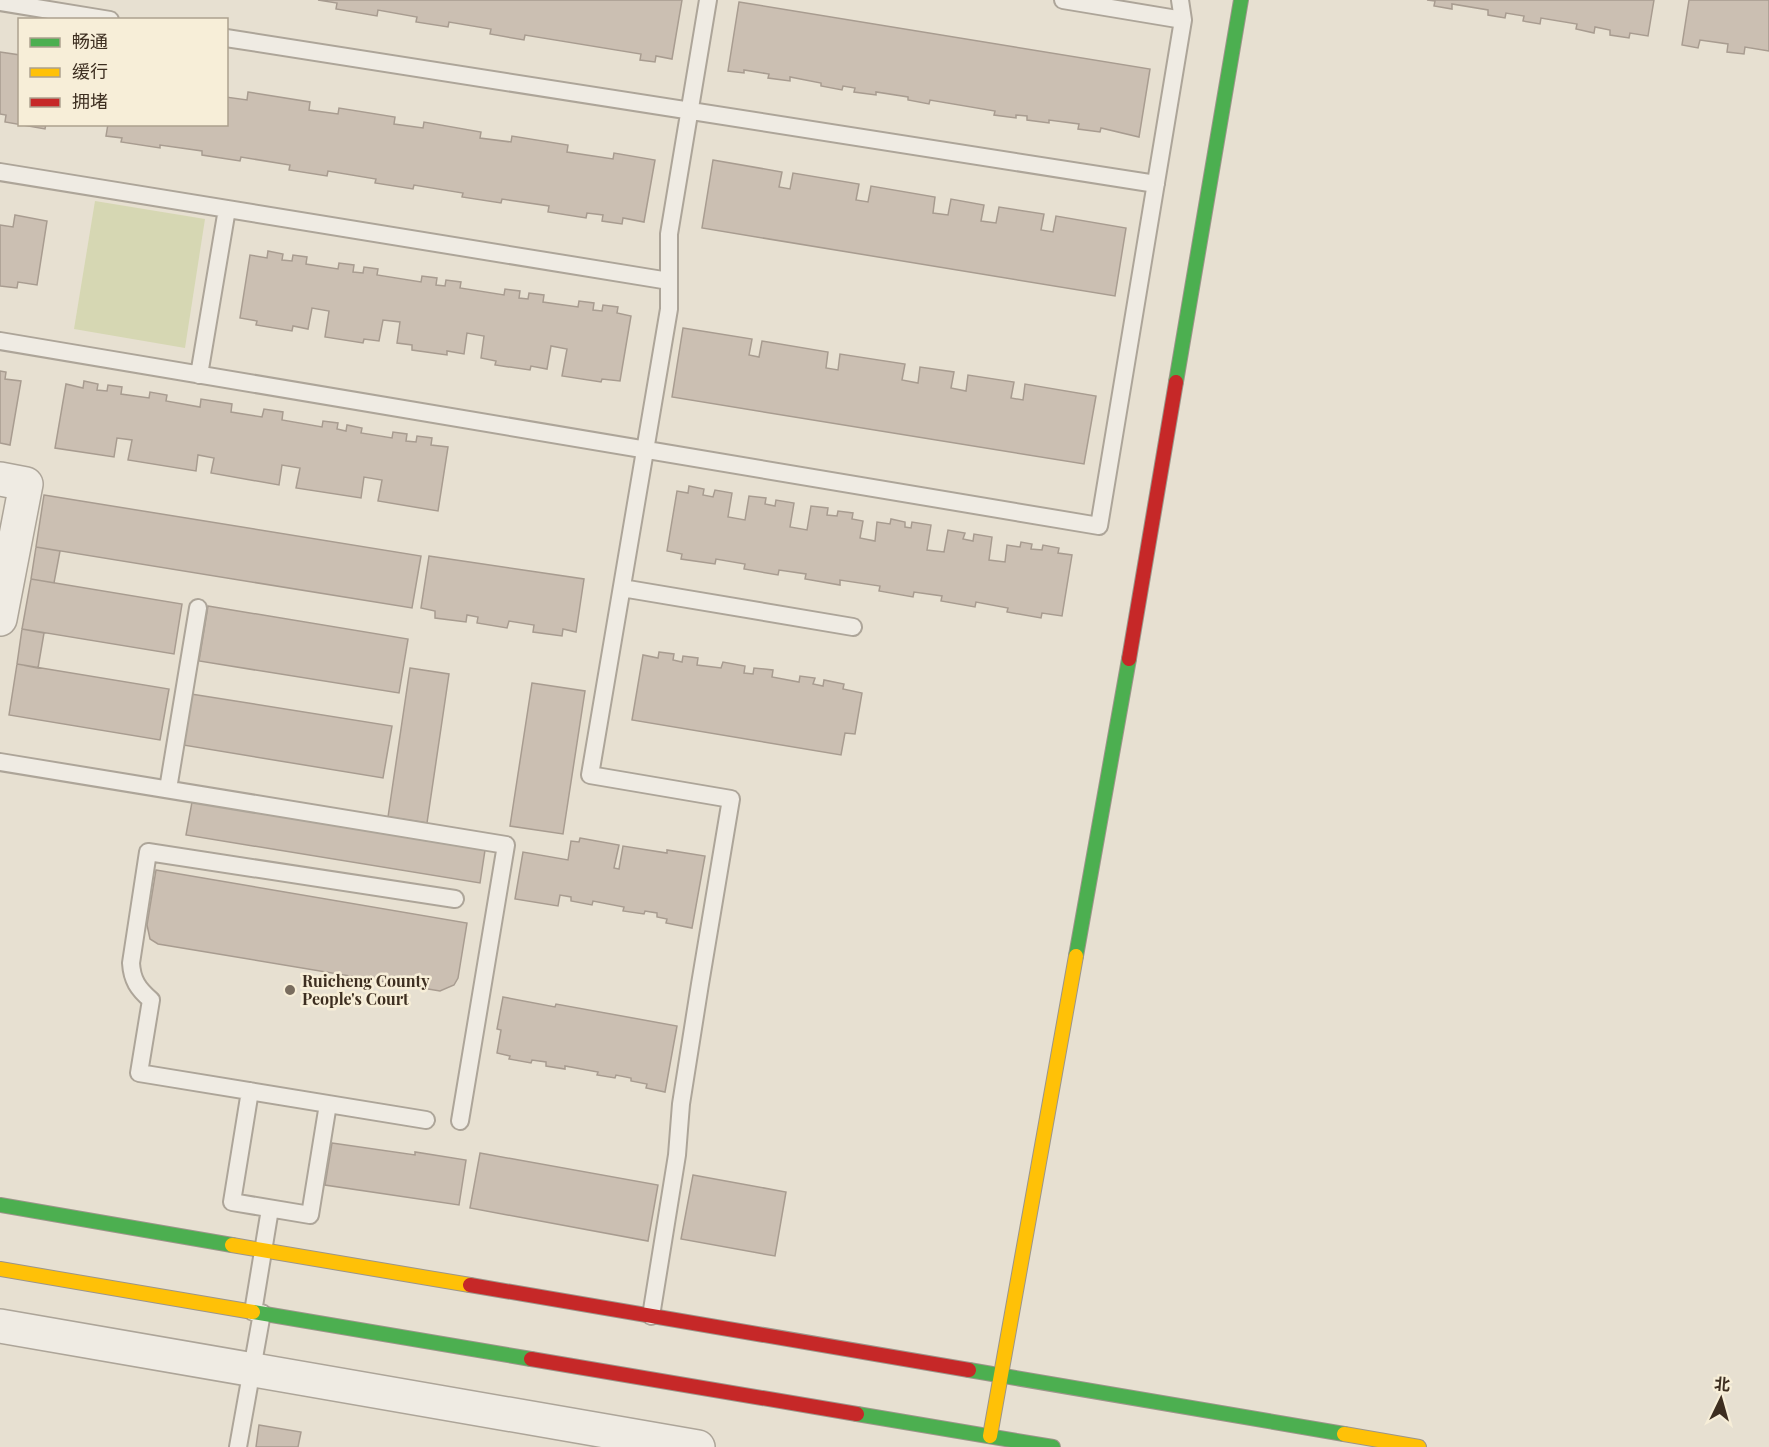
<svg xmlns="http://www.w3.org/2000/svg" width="1769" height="1447" font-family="'Playfair Display','Noto Sans SC',serif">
	<rect width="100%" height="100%" fill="#e7e0d1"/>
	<path fill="#d6d7b3" d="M95,201L205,219L185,348L74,329Z"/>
	<path fill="#cbbfb2" stroke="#a89c90" stroke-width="1.5" d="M318,0H682L672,59L656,56L655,62L640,60L641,54L525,35L524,40L490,34L491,29L449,22L448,27L416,22L417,17L378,10L377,16L336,9L337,3Z
		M1427,0H1654L1648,36L1630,33L1629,38L1610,35V30L1595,27L1594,33L1576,29L1577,24L1541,18L1540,24L1523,21L1524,16L1506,13L1505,18L1488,15V10L1452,4V9L1434,6L1435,1Z
		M1689,0H1769V51L1745,47L1744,54L1727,52L1728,44L1700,40L1698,48L1682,45Z
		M739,2L1150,69L1139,137L1101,128L1100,132L1078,129L1079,124L1049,120V123L1027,120V116L1016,115V118L994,115L995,111L930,100L929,104L908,100V97L876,92V95L854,92L855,88L843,86L842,90L821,86V83L790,77V81L768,78L769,74L744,70V73L728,71Z
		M0,52L20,55V124H46L45,129L5,122L6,115L0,114Z
		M248,92L310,102L309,110L338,114L339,108L395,117L394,124L423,128L424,122L481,132L480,138L511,142L512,136L568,145L567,152L613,159L614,153L655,160L644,222L623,218L622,224L602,221L603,215L587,213L586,218L548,212L549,206L502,199L501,203L462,197L463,193L414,185L413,189L375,183L376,179L328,171L327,176L289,170L290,165L241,157L240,161L202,155V151L160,145V148L121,142L122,138L106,136L108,124H226V97L247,100Z
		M713,160L782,172L779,187L790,189L793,173L859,184L856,200L868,202L871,186L935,197L933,213L948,215L951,199L984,205L981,221L996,223L999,207L1044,214L1041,230L1053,232L1056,216L1126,228L1115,296L702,228Z
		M15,215L47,221L37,285L18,282L17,288L0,286V225L13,227Z
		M268,251L283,254L282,260L292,261L293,255L307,257L306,264L338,269L339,263L354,265L353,272L363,273L364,267L378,269L377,275L421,282L422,276L437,278L436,285L445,286L446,280L461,282L460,288L504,295L505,289L520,291L519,298L528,299L529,293L544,295L543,302L578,307L579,301L594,303L593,310L602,311L603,305L618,307L617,313L631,316L620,381L602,379L601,382L562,376L567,349L551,346L547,369L531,366L530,370L495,365L496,361L481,358L484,336L467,333L464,354L447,351V355L412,350V345L397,343L400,322L383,320L379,341L364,339L363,343L325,337L329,311L312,308L308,329L293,326L292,331L256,325L257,321L240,318L250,255L267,258Z
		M683,328L752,339L749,355L759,357L762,341L828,352L826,368L838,370L840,354L905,364L902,380L918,383L920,367L954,372L951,388L966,391L968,375L1014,382L1011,398L1023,400L1025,384L1096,396L1084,464L672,397Z
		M0,371L6,372L5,379L21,381L10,445L0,443Z
		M84,381L98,384L97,390L107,391L108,385L122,387L121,394L149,398L150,392L167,395L166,401L200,407L201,399L232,404L231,412L262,417L264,409L283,412L282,420L322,427L323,421L338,423L337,429L346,431L347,425L362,428L361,433L392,438L393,432L407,434L406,441L416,442L417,436L432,438L431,445L448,447L438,511L378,501L382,480L364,477L361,498L296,488L300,468L282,465L279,485L211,473L214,458L198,455L196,471L128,460L132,440L117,438L114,457L55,448L66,384L83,388Z
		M689,486L704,489L703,495L713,497L715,490L732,493L728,517L745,520L749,496L766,498L765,504L775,506L776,500L794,503L790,527L807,530L811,506L828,508L827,515L837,516L838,511L853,513L852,519L863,521L860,538L875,541L877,522L890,524L891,519L905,522V527L911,528L912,522L931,525L927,550L944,552L948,530L965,533L963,539L973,541L974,534L992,537L989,560L1005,562L1007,545L1020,547L1021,542L1032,544L1031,549L1042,550L1043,545L1059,548L1058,553L1072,555L1062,616L1042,613L1041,618L1007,612L1008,608L976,602L975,607L941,601L942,596L914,592L913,597L879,591L880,586L840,580V585L805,579L806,574L779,570L778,575L744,569L745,564L716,559L715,564L681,559L682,554L667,551L677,491L688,493Z
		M44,495L421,556L412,608L36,547Z
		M36,547L60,551L54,583L31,579Z
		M429,556L584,579L576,632L563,629L562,636L533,632L534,625L509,621L507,628L477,623L478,617L467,615L466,622L435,618V611L421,608Z
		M31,579L182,604L174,654L22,629Z
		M208,606L408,639L399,693L199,661Z
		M22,629L44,633L38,668L17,664Z
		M659,652L674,654L673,660L682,662L683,656L698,658L697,665L721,668L723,662L745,666L744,673L753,674L754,668L773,670L772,677L799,682L800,676L815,678L813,684L823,686L824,680L844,684L843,689L862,693L855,734L845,733L841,755L632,720L643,655L658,658Z
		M17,664L169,689L160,740L9,715Z
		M410,668L449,674L427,823L388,817Z
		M532,683L585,691L563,834L510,826Z
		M191,694L392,726L383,778L183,745Z
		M192,802L485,850L480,883L186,835Z
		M580,838L619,845L614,868L619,869L623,846L667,853V850L705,856L692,928L666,923L667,919L657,917V913L645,911L644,914L623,911L624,907L593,901L592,905L571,901V897L560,895L558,906L515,899L523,852L568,860L571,841L579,842Z
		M156,870L467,923L458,978L454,985L440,991L158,944L150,939L147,925Z
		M503,997L555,1007L556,1004L677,1026L665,1092L646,1088L647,1084L631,1081V1078L616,1075L615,1078L597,1075L598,1072L565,1066V1069L546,1066V1062L532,1060L531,1063L509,1059L510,1056L497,1053L501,1030L497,1029Z
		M332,1143L415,1155V1152L466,1160L459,1205L325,1185Z
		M480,1153L658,1185L648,1241L470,1208Z
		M693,1175L786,1192L775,1256L681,1239Z
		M259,1425L301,1432L298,1447H256Z"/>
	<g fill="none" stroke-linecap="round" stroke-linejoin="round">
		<defs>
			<path id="lane" d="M1063,0L1183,20
				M0,2L110,20
				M226,38L1156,184
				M0,172L669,281
				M0,341L1099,526L1183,20L1180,0
				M199,375L227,209
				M622,588L853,627
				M0,762L506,845L460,1121
				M168,789L198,608
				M250,1091L232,1202L310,1215L328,1104
				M426,1120L139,1073L151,1000C138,989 132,980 131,963L148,852L455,899
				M253,1312L270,1209
				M651,1316L677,1155L681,1104L700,984L731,799L590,775L669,309V234L708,0
				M238,1447L262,1313"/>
			<path id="street" d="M0,479L26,484L0,619
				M0,1326L698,1447"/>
			<path id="fast" d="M1176,382L1241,0
				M1076,956L1129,659
				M0,1205L232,1245
				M253,1312L531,1359
				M969,1370L1344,1434
				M857,1414L1053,1447"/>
			<path id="slow" d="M232,1245L470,1285
				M0,1269L253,1312
				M1344,1434L1419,1447
				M990,1436L1076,956"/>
			<path id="jam" d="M1129,659L1176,382
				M470,1285L969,1370
				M531,1359L857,1414"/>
		</defs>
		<use href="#lane" stroke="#ada599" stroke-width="20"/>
		<use href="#street" stroke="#ada599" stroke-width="36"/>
		<use href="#fast" stroke="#9c958a" stroke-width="16"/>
		<use href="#slow" stroke="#9c958a" stroke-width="16"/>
		<use href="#jam" stroke="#9c958a" stroke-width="16"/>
		<use href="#lane" stroke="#efebe3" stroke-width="16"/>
		<use href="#street" stroke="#efebe3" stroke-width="33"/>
		<use href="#fast" stroke="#4caf50" stroke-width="14"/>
		<use href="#slow" stroke="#ffc107" stroke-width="14"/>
		<use href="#jam" stroke="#c62828" stroke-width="14"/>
	</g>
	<circle fill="#786c5e" stroke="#f7eed8" stroke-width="2" cx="290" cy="990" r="6"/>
	<g text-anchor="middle" stroke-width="5" stroke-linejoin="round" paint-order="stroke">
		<g font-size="16" font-weight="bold" fill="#3d2e20" stroke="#f7eed8" text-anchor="start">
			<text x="302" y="987">Ruicheng County<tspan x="302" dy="18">People's Court</tspan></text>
		</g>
	</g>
	<rect x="18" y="18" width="210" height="108" fill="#f7eed8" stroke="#ada18e" stroke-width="1.5"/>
	<rect x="30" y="38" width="30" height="9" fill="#4caf50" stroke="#ada18e" stroke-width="1.5"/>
	<text x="72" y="48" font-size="18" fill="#3d2e20">畅通</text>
	<rect x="30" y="68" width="30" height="9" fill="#ffc107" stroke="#ada18e" stroke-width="1.5"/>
	<text x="72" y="78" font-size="18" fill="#3d2e20">缓行</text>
	<rect x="30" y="98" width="30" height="9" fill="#c62828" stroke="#ada18e" stroke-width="1.5"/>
	<text x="72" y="108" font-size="18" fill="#3d2e20">拥堵</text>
	<g transform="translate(1721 1399) rotate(5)" stroke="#f7eed8" stroke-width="4.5" paint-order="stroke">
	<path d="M0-4.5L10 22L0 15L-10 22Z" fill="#3d2e20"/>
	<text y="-9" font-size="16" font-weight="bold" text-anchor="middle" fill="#3d2e20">北</text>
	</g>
</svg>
